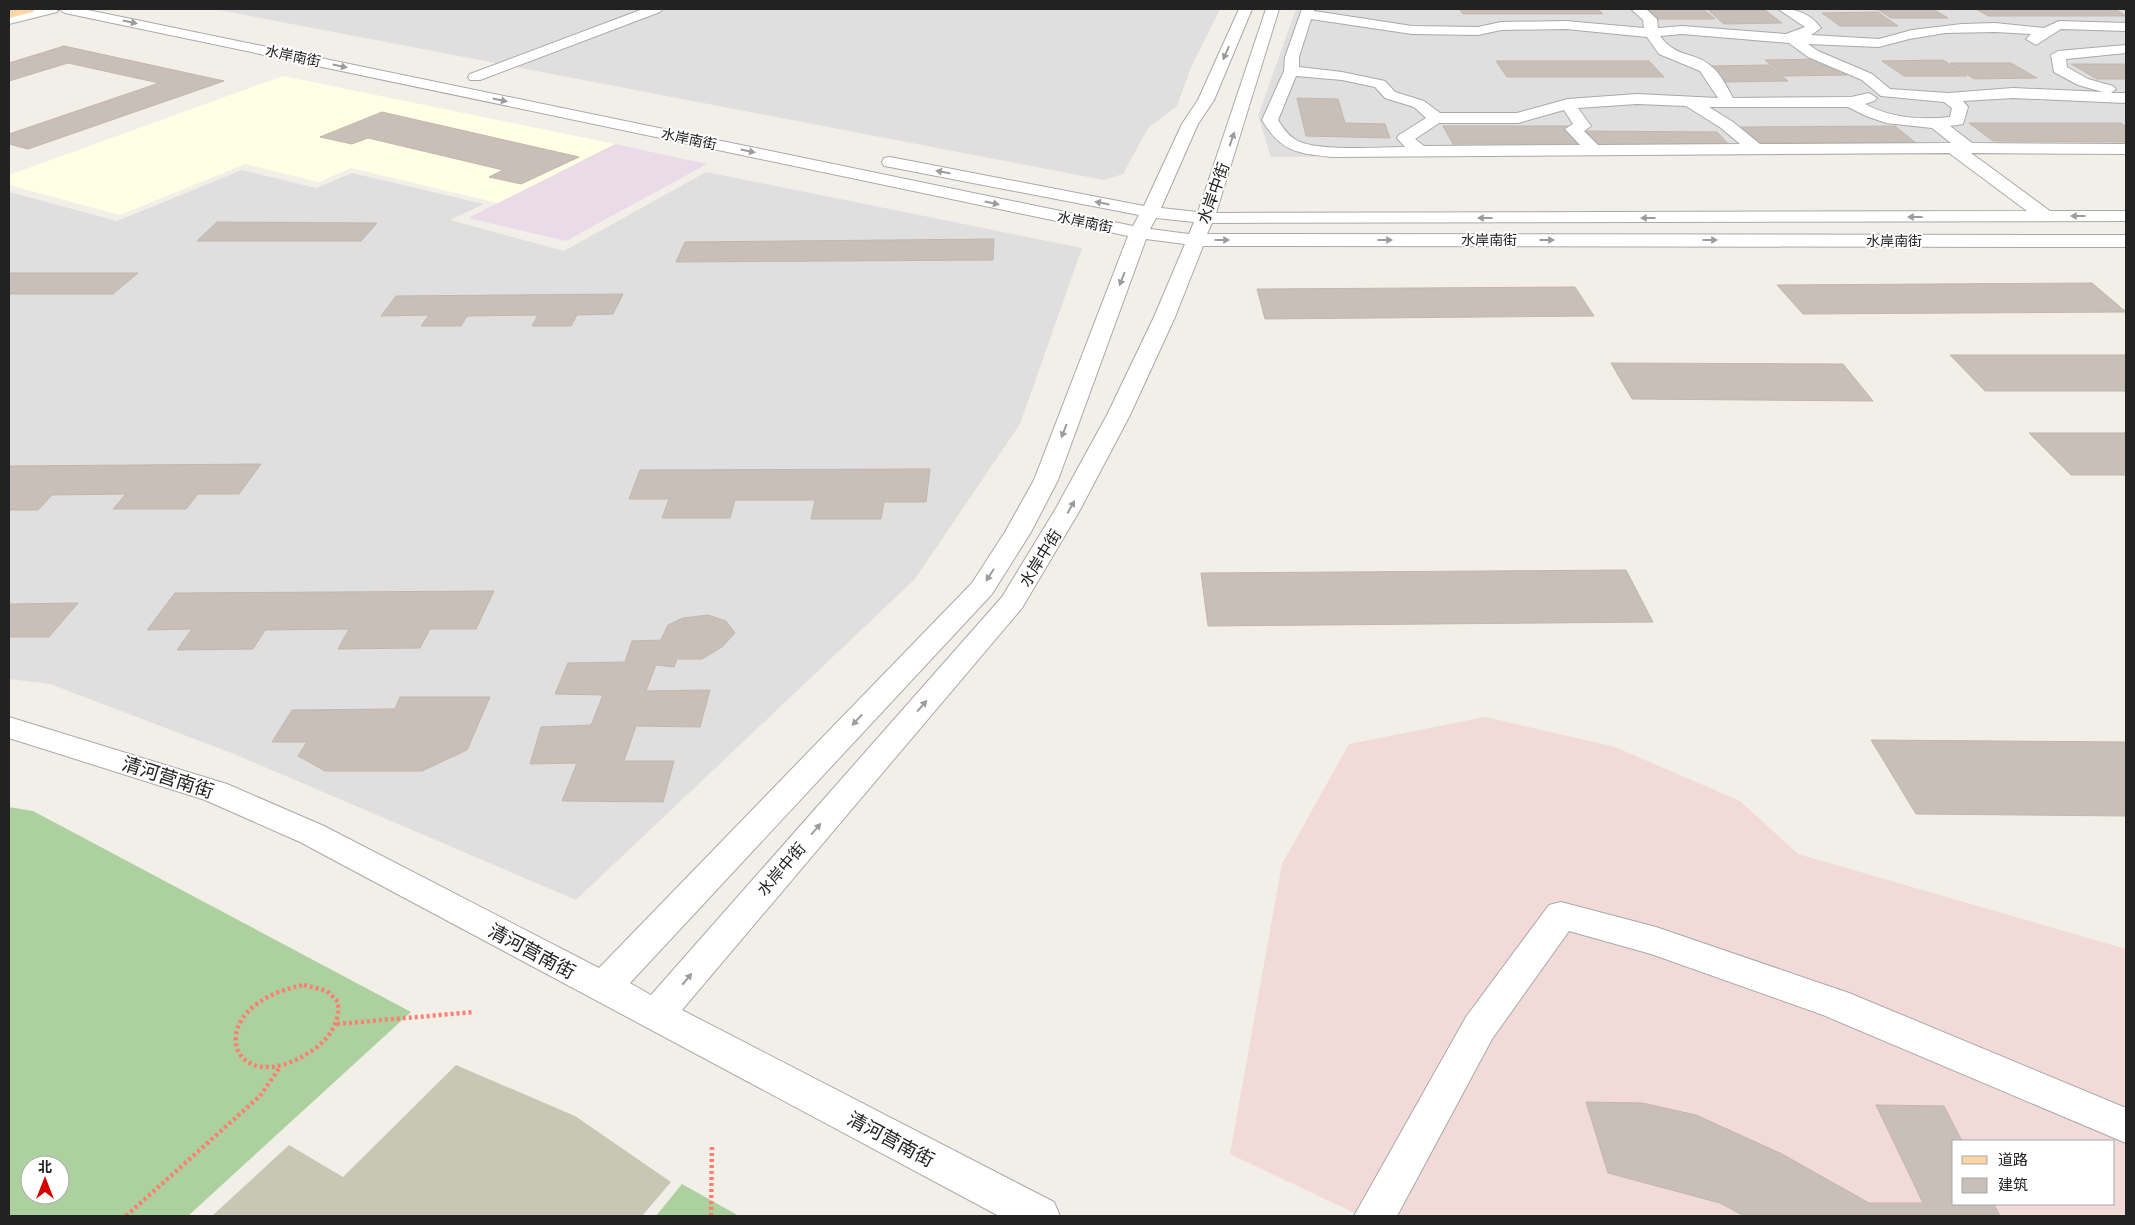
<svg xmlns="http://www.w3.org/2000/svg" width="2135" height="1225" font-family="'PT Sans','Noto Sans SC',sans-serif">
	<rect width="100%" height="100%" fill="#f2efe9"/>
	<path fill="#e0dfdf" d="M214,9H1220L1192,65L1177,106L1148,128L1123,174L1104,180Z
		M1296,9H2126V154L1271,157L1258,116Z
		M242,170L316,188L352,173L484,204L450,220L564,251L706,172L1082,248L1020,424L915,579L576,900L234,754L50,684L9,679V192L117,221Z"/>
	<path fill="#f2dad9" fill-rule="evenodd" d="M1485,717L1615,747L1740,801L1798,854L2126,949V1216H1361L1230,1154L1282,864L1349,744ZM1954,1141H2114V1204H1954Z"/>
	<path fill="#ebdbe8" d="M615,144L707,164L566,241L468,218Z"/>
	<path fill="#ffffe5" d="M283,76L615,144L498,203L351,168L319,182L245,164L120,215L9,185V175Z"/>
	<path fill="#c7c7b4" d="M456,1065L575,1116L671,1182L642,1216H212L289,1145L343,1177Z"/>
	<path fill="#add19e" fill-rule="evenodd" d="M9,807L33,811L411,1012L188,1216H9ZM30,1165H60V1195H30Z
		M682,1184L739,1216H656Z"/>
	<path fill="#c7bfb8" stroke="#c4b6ab" d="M1459,9H1598L1603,14H1463Z
		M1646,9H1703L1715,19H1657Z
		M1877,9H1933L1948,18H1891Z
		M1976,9H2115L2126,16H1988Z
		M1708,10H1765L1782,23L1724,24Z
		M1878,12L1898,26H1840L1822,13Z
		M64,46L224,81L28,149L9,144V134L159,83L68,63L9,81V63Z
		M1826,59L1847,75L1784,76L1765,60Z
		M1943,60L1967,76H1904L1882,61Z
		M1496,61H1649L1664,77H1507Z
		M1950,63H2011L2037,78L1974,79Z
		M2071,64H2126V79H2097Z
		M1769,65L1788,81L1725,82L1707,66Z
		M1297,98L1338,99L1345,123L1385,124L1390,138L1306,136Z
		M382,112L579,157L521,184L489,177L503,170L368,138L352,144L320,137Z
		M1969,123H2121L2126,127V142L1993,141Z
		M1443,126H1571L1584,144H1453Z
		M1895,126L1916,143H1758L1741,127Z
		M1580,131L1717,132L1733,149L1592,148Z
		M217,222L377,223L361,241H197Z
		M994,239L993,260L676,262L685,242Z
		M9,273H138L113,294H9Z
		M2092,283L2126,312L1803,314L1777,285Z
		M1575,287L1594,316L1265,319L1257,289Z
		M623,294L613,314L577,315L571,326H532L538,315L467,316L461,326H421L429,315L381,316L396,296Z
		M1950,355H2126V391H1985Z
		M1611,363L1843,364L1873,401L1632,399Z
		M2029,433H2126V475H2071Z
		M261,464L239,494H198L186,509H113L126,494L52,495L38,510H9V466Z
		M930,469L926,502H884L881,519H811L815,500H735L730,518H662L669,499H629L640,470Z
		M1626,570L1653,622L1208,626L1201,573Z
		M494,591L476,629H430L420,648L338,649L349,629L265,630L253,649L177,650L192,629L147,630L175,593Z
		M78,603L49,637H9V604Z
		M708,615L726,621L735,633L722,647L702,659H677L674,667L656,665L646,691L710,690L700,727L636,726L624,761H674L663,802L562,801L577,763L530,764L541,727L591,725L603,695L555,694L568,663L625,662L632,641L661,640L668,625L683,618Z
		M400,697H490L467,750L422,771H325L298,756L307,742H272L292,710L395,709Z
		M1871,740L2126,742V816L1916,814Z
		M1586,1102L1642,1103L1696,1115L1782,1154L1869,1203H1923L1876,1105L1944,1106L1962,1141H1954V1204H1994L2000,1216H1744L1720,1203L1608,1173Z"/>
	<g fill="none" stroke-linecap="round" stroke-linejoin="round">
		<defs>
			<path id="minor" d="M37,9H83L1133,226L1139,215L890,167L884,166L882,162L884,158L890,157L1144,206L1182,124L1198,100L1239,9H1252L1214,100L1198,124L1161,208L1198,212L1266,9H1279L1216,213L2027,211L1949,153L1332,157C1297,153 1281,152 1262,120L1284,71L1285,57L1302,9H1314V11L1412,26L1478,27L1501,22L1566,21L1644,28L1643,20L1631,9H1646L1657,19L1658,28L1682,26L1786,34L1805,27L1778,9C1796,8 1810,13 1821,28L1811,35L1879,39L1912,30L1962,24L1995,23L2044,28L2059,21L2126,23V31L2061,29L2036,45L2026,39L2031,34L1995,32L1945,33L1909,39L1879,47L1808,44L1818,51L1872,74L1890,89L1948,93L2013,88L2103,92L2078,85L2054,72L2051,55L2058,51L2126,45V53L2066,59L2067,67L2088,79L2113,86L2116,89L2111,93H2126V103L2013,98L1963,101L1968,107L1963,124L1950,126L1972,143L2126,144V154L1971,153L2050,211H2126V221L1212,223L1207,234L2126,235V247L1203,246L1175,317L1130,415L1080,510L1022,608L682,1010L1054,1202L1060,1216H999L300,842L205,800L9,738V717L227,784L324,826L599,968L972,583L1005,532L1034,480L1128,236L65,13L58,9L57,12L9,24V16ZM1311,19L1412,34L1478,35L1501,30L1566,29L1647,37L1659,54L1700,71L1718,98L1637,94L1568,99L1517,113H1440L1424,101L1395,92L1385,81L1342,72L1299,67V57ZM1682,34L1789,43L1808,57L1862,80L1881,96L1944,102L1952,108L1950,117C1921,120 1890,118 1865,104L1874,101L1877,98L1869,93L1851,97L1733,98C1727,87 1721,74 1711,66C1694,51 1677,59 1660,36ZM1296,76L1342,80L1375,87L1385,98L1414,107L1426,118L1399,135L1397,138L1405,147C1379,147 1317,152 1296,140C1288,135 1283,128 1278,120ZM1637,104L1686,106L1721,128L1740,144L1598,145L1584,131L1591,126L1578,108ZM1709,107H1848L1866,116L1886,123L1932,128L1951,143L1760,144L1733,122ZM1564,110L1573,124L1565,129L1580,145L1424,146L1415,139L1439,123H1518ZM1156,218L1194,222L1189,234L1150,229ZM1146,239L1185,244L1154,317L1107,415L1055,510L1002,597L651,995L630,983L992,594L1031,532L1058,480Z
				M643,9H662L660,12L480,80H470L468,77L470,74Z
				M1561,902L1656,927L1849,993L2126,1108V1143L1823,1015L1651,954L1569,931L1492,1039L1397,1216H1354L1466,1017L1549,905Z"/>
			<path id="major" d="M14,9H35L33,12L9,18V10Z"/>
		</defs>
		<use href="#minor" stroke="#a9a9a9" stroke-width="2"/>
		<use href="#major" stroke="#a06b00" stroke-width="2"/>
		<path stroke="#fa8072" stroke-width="4.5" stroke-dasharray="3 3" stroke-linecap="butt" d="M304,985L327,991L338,1002C340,1022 330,1038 313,1050C229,1107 196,1005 304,985Z
			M337,1024L474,1012
			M126,1216L260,1096L280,1067
			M711,1216L712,1145"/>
		<use href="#minor" fill="#fff" fill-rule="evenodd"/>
		<use href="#major" fill="#fcd6a4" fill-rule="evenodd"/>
	</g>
	<defs><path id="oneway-solid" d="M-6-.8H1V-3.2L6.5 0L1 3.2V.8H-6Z" transform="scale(1.25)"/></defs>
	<g fill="#9c9c9c">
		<use href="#oneway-solid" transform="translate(130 22) rotate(12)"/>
		<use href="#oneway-solid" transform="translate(1226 53) rotate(114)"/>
		<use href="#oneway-solid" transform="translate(340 66) rotate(12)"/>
		<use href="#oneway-solid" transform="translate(500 100) rotate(12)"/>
		<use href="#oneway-solid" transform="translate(1232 139) rotate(-71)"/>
		<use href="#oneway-solid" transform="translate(748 151) rotate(12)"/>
		<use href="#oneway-solid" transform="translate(943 172) rotate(-169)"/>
		<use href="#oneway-solid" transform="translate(992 203) rotate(12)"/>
		<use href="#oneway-solid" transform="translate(1102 203) rotate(-169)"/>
		<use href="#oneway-solid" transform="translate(2078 216) rotate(-180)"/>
		<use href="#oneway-solid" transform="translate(1915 217) rotate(180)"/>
		<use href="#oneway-solid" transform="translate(1485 218) rotate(180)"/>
		<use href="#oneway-solid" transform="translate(1648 218) rotate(180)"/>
		<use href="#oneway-solid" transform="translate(1222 240)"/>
		<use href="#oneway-solid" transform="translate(1385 240)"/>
		<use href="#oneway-solid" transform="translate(1547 240)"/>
		<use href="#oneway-solid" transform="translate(1710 240)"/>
		<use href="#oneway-solid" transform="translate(1122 279) rotate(111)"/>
		<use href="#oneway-solid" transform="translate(1064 431) rotate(111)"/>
		<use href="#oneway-solid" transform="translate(1071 507) rotate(-61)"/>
		<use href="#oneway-solid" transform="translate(990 575) rotate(123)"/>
		<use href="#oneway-solid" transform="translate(922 706) rotate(-49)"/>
		<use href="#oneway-solid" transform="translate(857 720) rotate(133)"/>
		<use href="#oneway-solid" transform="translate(816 829) rotate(-49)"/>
		<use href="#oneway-solid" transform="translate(687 979) rotate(-50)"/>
	</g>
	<g text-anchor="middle" stroke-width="4" stroke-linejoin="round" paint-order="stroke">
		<g font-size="14" fill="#222" stroke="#fff">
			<text transform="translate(293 56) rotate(12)" y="5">水岸南街</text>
			<text transform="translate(689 139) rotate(12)" y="5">水岸南街</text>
			<text transform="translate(1085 222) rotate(12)" y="5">水岸南街</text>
			<text x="1489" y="245">水岸南街</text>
			<text x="1894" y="246">水岸南街</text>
		</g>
		<g font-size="16" fill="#222" stroke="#fff">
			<text transform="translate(1213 193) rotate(-70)" y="6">水岸中街</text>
			<text transform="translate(1040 558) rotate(-58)" y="6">水岸中街</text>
			<text transform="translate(781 869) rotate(-49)" y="6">水岸中街</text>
		</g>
		<g font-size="19" fill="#222" stroke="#fff">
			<text transform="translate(168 777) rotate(18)" y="7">清河营南街</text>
			<text transform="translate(532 951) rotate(28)" y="7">清河营南街</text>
			<text transform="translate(891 1139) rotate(28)" y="7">清河营南街</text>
		</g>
	</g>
	<rect width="2135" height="1225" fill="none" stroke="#222222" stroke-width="20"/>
	<rect x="1952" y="1140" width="162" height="65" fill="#ffffff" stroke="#a7a7a7"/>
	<rect x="1962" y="1156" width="25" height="8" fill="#fcd6a4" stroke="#a7a7a7"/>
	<text x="1998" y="1165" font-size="15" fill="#222222">道路</text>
	<rect x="1962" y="1178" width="25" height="15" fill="#c7bfb8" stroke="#a7a7a7"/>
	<text x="1998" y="1190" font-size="15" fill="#222222">建筑</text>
	<g transform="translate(45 1180)"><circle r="24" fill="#ffffff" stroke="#a7a7a7"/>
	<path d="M0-4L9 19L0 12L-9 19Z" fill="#d40000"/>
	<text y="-8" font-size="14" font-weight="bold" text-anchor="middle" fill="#222222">北</text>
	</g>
</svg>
